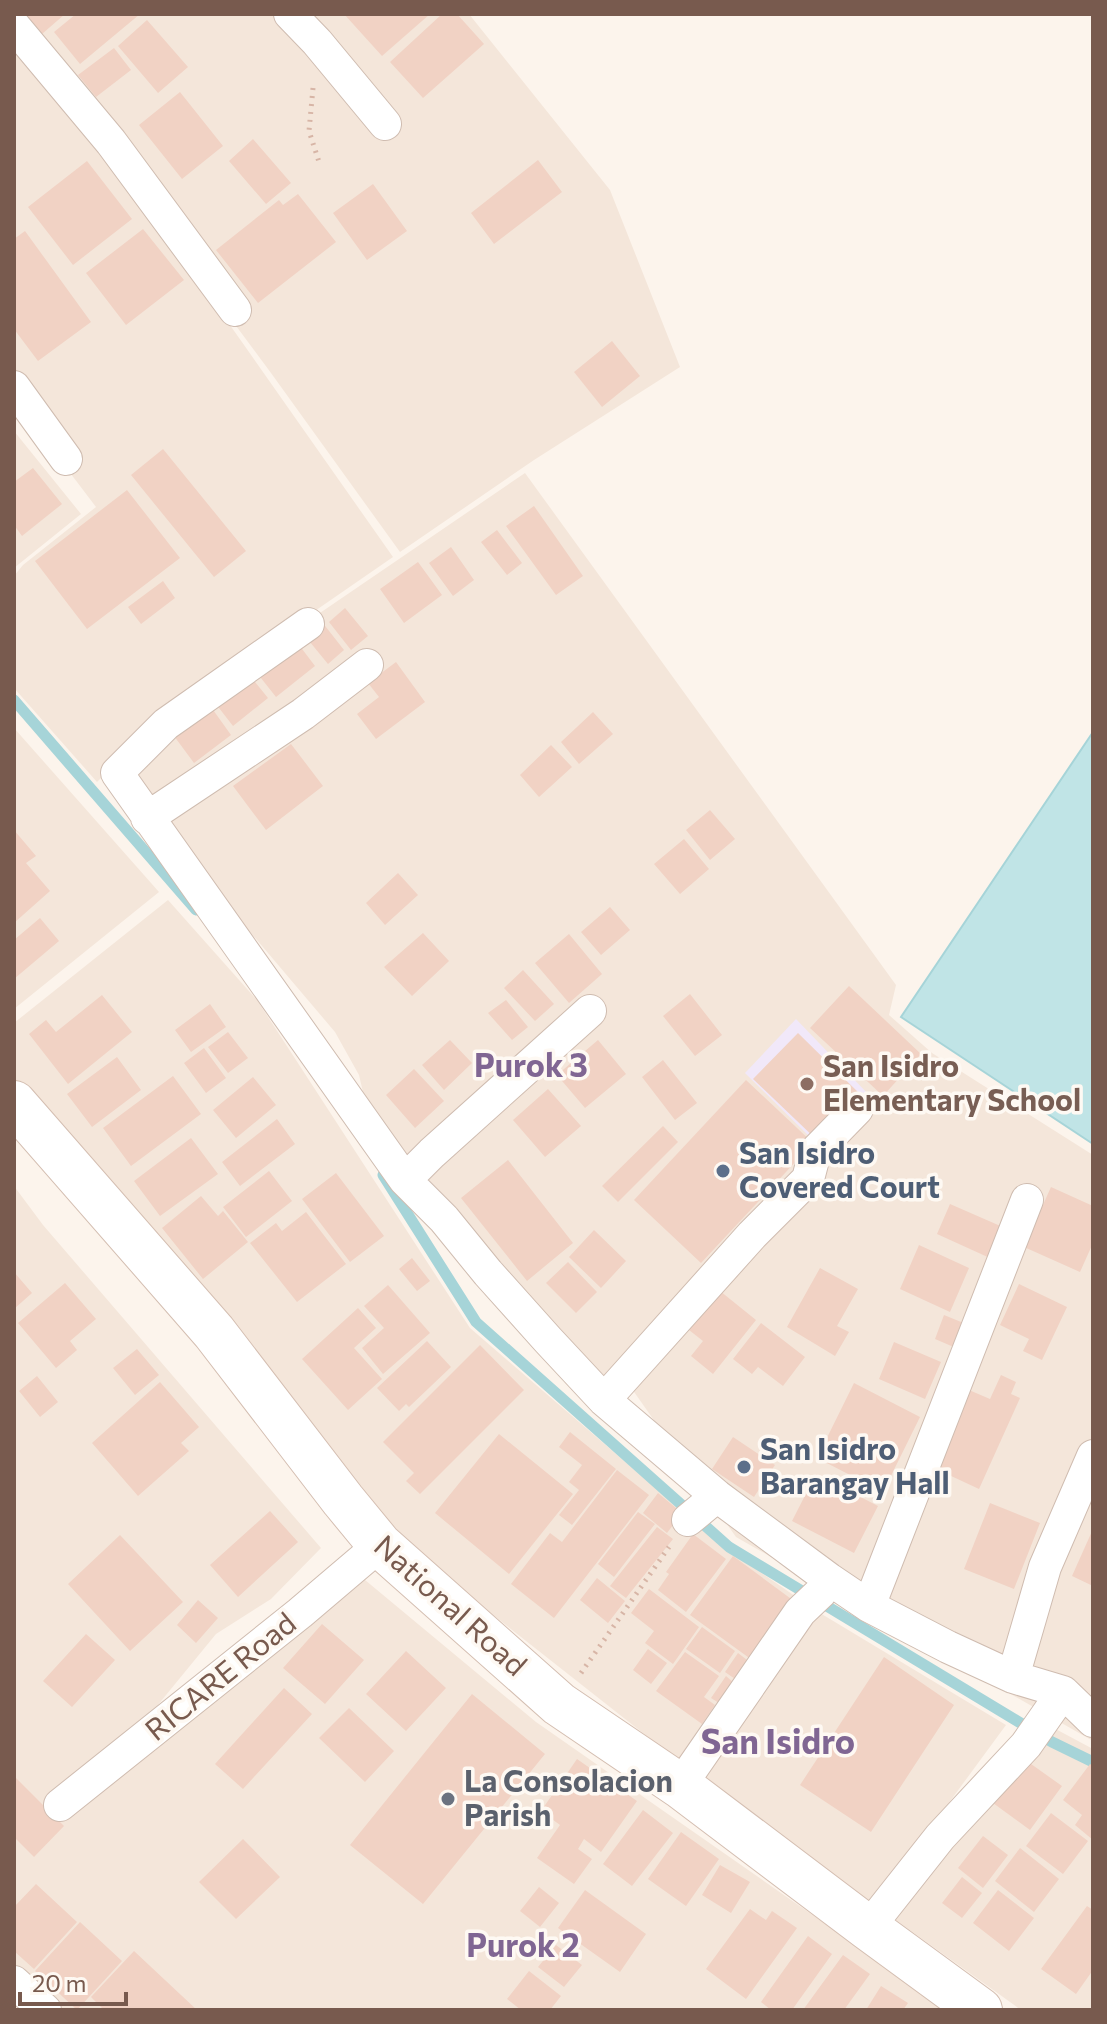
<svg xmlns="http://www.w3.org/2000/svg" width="1107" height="2024" font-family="Commissioner,sans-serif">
	<rect width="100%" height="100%" fill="#fcf4ec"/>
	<path fill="#f4e6da" d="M14,14H469L610,190L680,367L534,460L400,552L271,373L14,27Z
		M14,33L225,318L393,557L164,715L97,782L14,688V576L23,565L96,507L14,399Z
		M14,431L81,514L14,568Z
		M525,473L896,985L889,1015L932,1053L1093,1155V1741L736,1537L632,1389L763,1235L881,1106L869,1095L818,1145L619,1388L553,1334L370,1122L359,1075L335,1032L245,926L129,779L213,686Z
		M14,728L159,892L14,1009Z
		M168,900L257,1000L470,1328L724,1547L815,1610L1006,1725L873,1906L667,1752L380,1526L14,1080V1023Z
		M14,1186L43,1225L321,1548L271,1599L216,1634L80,1800L347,1565L536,1722L890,1969L952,2010H14Z
		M1035,1718L1093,1749V2010H1021L886,1913Z"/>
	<path fill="#f1e8f9" d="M796,1019L869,1095L818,1145L745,1073Z"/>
	<path fill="#c0e4e6" stroke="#a6d4d8" stroke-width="2" d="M1093,732V1144L901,1017Z"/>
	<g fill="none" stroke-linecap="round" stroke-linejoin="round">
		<path stroke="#a6d4d8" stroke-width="11" d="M14,700L196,910
			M383,1175L476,1322L729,1547L1052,1742L1093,1762"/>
	</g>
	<path fill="#f1d2c4" d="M24,14H65L42,34Z
		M76,14H140L80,64L54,32Z
		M344,14H430L382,56Z
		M442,14H457L484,44L423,98L390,62Z
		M147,20L188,67L158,93L118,46Z
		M114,48L131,70L96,97L78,75Z
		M180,92L223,146L182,179L139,125Z
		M253,139L291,183L266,204L229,161Z
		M538,160L562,192L494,244L471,213Z
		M87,161L132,219L73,265L28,207Z
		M373,184L407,231L367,260L333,213Z
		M298,194L336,242L258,303L216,250L279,200L283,205Z
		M143,229L184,280L126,325L86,273Z
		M25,231L91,322L38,361L14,329V239Z
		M612,341L640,376L602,407L574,372Z
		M163,449L246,551L214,577L131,475Z
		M33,468L62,504L22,536L14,525V482Z
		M127,490L180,558L87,629L35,561Z
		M534,506L583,576L556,595L506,526Z
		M497,530L522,563L507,575L481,542Z
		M451,547L474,580L453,596L429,563Z
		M418,562L442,595L404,623L380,589Z
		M163,581L175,598L141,624L128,607Z
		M345,608L368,636L351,650L329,622Z
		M322,622L344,650L328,664L305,636Z
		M293,637L315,666L276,697L253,668Z
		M396,662L425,702L376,739L357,714L379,697L368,683Z
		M246,671L268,698L233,726L212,699Z
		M211,707L231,735L194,763L174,736Z
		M593,712L613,734L579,764L561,742Z
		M291,744L323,786L266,830L233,786Z
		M551,745L572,767L539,797L520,775Z
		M710,810L735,839L710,860L686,830Z
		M14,830L36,856L26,863L50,891L14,923Z
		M684,839L709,869L680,894L654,864Z
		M398,873L418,895L385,925L366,903Z
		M610,907L630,930L601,955L581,932Z
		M40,918L59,941L14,979V940Z
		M423,933L449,961L412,996L384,967Z
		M569,934L602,974L569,1003L535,963Z
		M523,970L554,1004L535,1021L504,988Z
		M849,986L921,1054L883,1096L810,1028Z
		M690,994L722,1035L695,1056L663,1016Z
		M102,995L132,1032L68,1084L29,1034L46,1020L56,1032Z
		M506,1000L528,1027L512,1040L488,1013Z
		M210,1004L226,1027L191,1052L175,1030Z
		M228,1032L248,1058L228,1073L208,1047Z
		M798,1033L863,1097L819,1142L753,1079Z
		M450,1040L472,1063L444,1090L422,1065Z
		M598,1040L626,1074L585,1108L557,1075Z
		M204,1048L226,1078L206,1093L184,1063Z
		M117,1057L141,1090L92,1127L67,1094Z
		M663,1060L697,1103L675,1120L642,1077Z
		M414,1069L444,1101L415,1128L386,1095Z
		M173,1076L201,1114L131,1166L103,1128Z
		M253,1077L276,1105L236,1138L213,1110Z
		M746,1080L813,1143L701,1263L634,1200Z
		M548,1089L581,1126L545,1157L513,1120Z
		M277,1119L295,1144L240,1186L222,1162Z
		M663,1126L678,1142L618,1202L602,1186Z
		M191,1138L218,1174L160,1216L134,1181Z
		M508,1160L573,1243L527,1281L461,1198Z
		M269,1171L292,1201L246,1237L223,1207Z
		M336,1173L384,1236L350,1262L302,1199Z
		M1051,1187L1093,1206V1243L1080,1272L1024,1247Z
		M201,1196L218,1216L223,1211L248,1242L203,1279L162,1228Z
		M950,1204L1005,1228L992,1259L937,1234Z
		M306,1212L346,1264L297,1302L250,1243L276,1223L282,1231Z
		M594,1230L626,1261L601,1288L569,1257Z
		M919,1245L969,1268L950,1312L900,1289Z
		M412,1258L430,1281L417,1291L399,1269Z
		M568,1262L597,1292L576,1313L546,1283Z
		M820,1268L858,1289L837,1326L849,1332L835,1356L787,1327Z
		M14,1272L32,1293L14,1309Z
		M65,1283L96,1319L70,1341L77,1350L56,1368L18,1323Z
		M1019,1284L1067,1307L1042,1360L1023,1351L1029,1339L1000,1325Z
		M388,1285L430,1333L383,1374L362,1348L384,1328L364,1306Z
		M720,1291L756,1320L713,1374L691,1356L703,1341L689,1330Z
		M358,1308L376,1328L354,1348L382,1379L348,1410L302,1359Z
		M944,1315L966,1324L956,1348L935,1339Z
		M761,1323L805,1357L783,1386L758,1367L752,1374L733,1359Z
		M427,1341L451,1367L409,1407L406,1404L399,1411L377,1388Z
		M894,1342L941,1362L925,1399L879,1379Z
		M480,1345L524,1390L420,1494L406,1481L414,1473L383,1442Z
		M137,1349L159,1375L135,1395L113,1368Z
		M1001,1375L1016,1382L1011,1394L1020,1398L979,1489L934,1468L969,1390L990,1399Z
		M37,1376L58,1402L40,1417L19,1391Z
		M160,1382L199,1427L181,1443L189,1451L138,1496L92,1443Z
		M854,1383L920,1417L883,1492L817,1458Z
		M570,1432L616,1469L572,1525L559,1515L579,1490L569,1482L582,1465L559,1447Z
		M499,1434L573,1494L509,1574L435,1513Z
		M733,1437L775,1465L754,1497L712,1469Z
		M617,1470L649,1495L554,1618L511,1584L550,1533L562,1542Z
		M816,1474L878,1506L854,1553L792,1521Z
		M658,1493L682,1513L667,1533L643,1513Z
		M990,1503L1040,1523L1014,1589L964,1569Z
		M270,1511L298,1542L238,1597L210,1565Z
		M638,1512L655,1524L614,1577L598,1564Z
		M657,1527L673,1539L626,1598L610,1586Z
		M1093,1529V1586L1072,1576Z
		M693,1534L726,1559L686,1612L658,1590L669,1574L666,1572Z
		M120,1535L183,1602L130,1651L68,1584Z
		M733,1556L794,1601L752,1660L690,1615Z
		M597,1578L625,1601L608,1623L580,1600Z
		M649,1589L699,1627L673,1664L645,1643L654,1631L631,1613Z
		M198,1600L218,1618L196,1643L177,1625Z
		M322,1624L364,1660L325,1704L283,1668Z
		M702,1627L735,1651L720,1673L686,1649Z
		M86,1634L115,1660L72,1707L43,1681Z
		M648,1649L667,1663L651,1684L633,1670Z
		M406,1651L446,1688L406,1731L366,1694Z
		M685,1652L719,1676L704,1697L715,1705L702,1724L656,1691Z
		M738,1653L751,1663L738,1681L725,1672Z
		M884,1657L954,1705L871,1832L800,1785Z
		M726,1676L734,1683L719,1703L711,1698Z
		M284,1688L312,1714L243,1789L215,1764Z
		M472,1694L545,1754L423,1904L350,1845Z
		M349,1708L394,1751L365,1782L319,1738Z
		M577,1759L637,1801L601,1852L584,1839L578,1849L592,1859L574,1884L537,1858L560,1825L541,1811Z
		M1024,1759L1062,1786L1030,1830L993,1803Z
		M1090,1764L1093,1766V1840L1075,1825L1082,1815L1063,1800Z
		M14,1776L64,1826L34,1857L14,1837Z
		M643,1810L673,1833L632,1886L603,1864Z
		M1051,1813L1088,1841L1063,1874L1026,1846Z
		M681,1832L719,1859L686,1906L648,1879Z
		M983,1836L1008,1855L983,1888L958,1868Z
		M243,1839L280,1877L236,1919L199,1882Z
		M1020,1848L1059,1879L1034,1912L995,1881Z
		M720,1865L750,1882L731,1913L702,1895Z
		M962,1877L982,1893L962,1918L942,1903Z
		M36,1884L77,1922L34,1969L14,1951V1907Z
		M539,1887L559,1903L540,1927L520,1911Z
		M585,1890L646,1934L620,1972L558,1928Z
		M998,1890L1034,1918L1009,1951L973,1923Z
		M1087,1906L1093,1910V1970L1076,1994L1041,1969Z
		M750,1909L766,1920L772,1911L797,1928L746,1999L706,1969Z
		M80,1922L122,1961L77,2010L35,1971Z
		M808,1936L832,1954L792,2010H771L761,2002Z
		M556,1945L582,1965L564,1987L538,1967Z
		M134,1951L197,2010H104L91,1997Z
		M843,1955L870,1974L844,2010H803Z
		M529,1971L561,1996L550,2010H521L507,1999Z
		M881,1986L908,2003L903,2010H866Z"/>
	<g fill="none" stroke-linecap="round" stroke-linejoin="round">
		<defs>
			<path id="street" d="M290,14L317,42L385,124
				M14,26L111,142L235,310
				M14,387L66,459
				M308,624L166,724L117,773L405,1180L444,1219L488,1273L548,1340L604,1400L717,1496L829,1579L869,1606L948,1647L1013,1677L1063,1692L1093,1721
				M147,818L303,714L367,665
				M405,1180L432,1153L590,1011
				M604,1400L752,1235L808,1179L815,1152L857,1109
				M688,1520L717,1496
				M869,1606L1027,1200
				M1013,1677L1045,1567L1093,1456
				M680,1786L800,1612L820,1593L829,1579
				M60,1805L300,1613L380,1545
				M868,1928L940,1837L1026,1745L1063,1692
				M14,1982L45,2010"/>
			<path id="secondary" d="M14,1103L214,1332L343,1500L380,1545L559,1704L680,1786L868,1928L980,2010"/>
		</defs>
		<use href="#street" stroke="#cfbcb0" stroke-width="34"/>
		<use href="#secondary" stroke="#d4beb1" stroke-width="46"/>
		<path stroke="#d7b5a6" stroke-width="5" stroke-dasharray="2 6" stroke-linecap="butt" d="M313,88L309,131L320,165
			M581,1673L669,1547"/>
		<use href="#street" stroke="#fff" stroke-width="32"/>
		<use href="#secondary" stroke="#fff" stroke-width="44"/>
	</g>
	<circle fill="#8d6e63" stroke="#fef9f3" stroke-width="3" cx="807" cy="1084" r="8"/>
	<g fill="#5c6f8a" stroke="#fef9f3" stroke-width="3">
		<circle cx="723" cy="1171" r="8"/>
		<circle cx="744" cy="1467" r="8"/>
	</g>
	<circle fill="#6b7280" stroke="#fef9f3" stroke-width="3" cx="448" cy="1799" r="8"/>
	<g text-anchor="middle" stroke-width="7" stroke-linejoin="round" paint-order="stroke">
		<g font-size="30" font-weight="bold" fill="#785e54" stroke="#fef9f3" text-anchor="start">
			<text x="823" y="1077">San Isidro<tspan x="823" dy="34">Elementary School</tspan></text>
		</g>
		<g font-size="30" font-weight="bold" fill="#4e5e75" stroke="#fef9f3" text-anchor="start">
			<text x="739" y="1164">San Isidro<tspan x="739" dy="34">Covered Court</tspan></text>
			<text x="760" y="1460">San Isidro<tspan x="760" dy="34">Barangay Hall</tspan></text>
		</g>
		<g font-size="30" fill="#785a4e" stroke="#fef9f3">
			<text transform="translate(450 1606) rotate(42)" y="10">National Road</text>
			<text transform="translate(221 1677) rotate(-39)" y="10">RICARE Road</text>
		</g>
		<g font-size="30" font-weight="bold" fill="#5b616d" stroke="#fef9f3" text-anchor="start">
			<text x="464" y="1792">La Consolacion<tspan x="464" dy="34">Parish</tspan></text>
		</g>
		<g font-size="32" font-weight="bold" fill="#806693" stroke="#fef9f3">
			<text x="531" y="1077">Purok 3</text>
			<text x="523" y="1957">Purok 2</text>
		</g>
		<g font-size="34" font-weight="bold" fill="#806693" stroke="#fef9f3">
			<text x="778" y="1754">San Isidro</text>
		</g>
	</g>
	<rect width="1107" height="2024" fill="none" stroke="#785a4e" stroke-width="32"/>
	<path d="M20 1992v12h106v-12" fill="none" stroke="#785a4e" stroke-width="4"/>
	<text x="32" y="1992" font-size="24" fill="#785a4e" stroke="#fef9f3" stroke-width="6" paint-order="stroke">20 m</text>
</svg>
